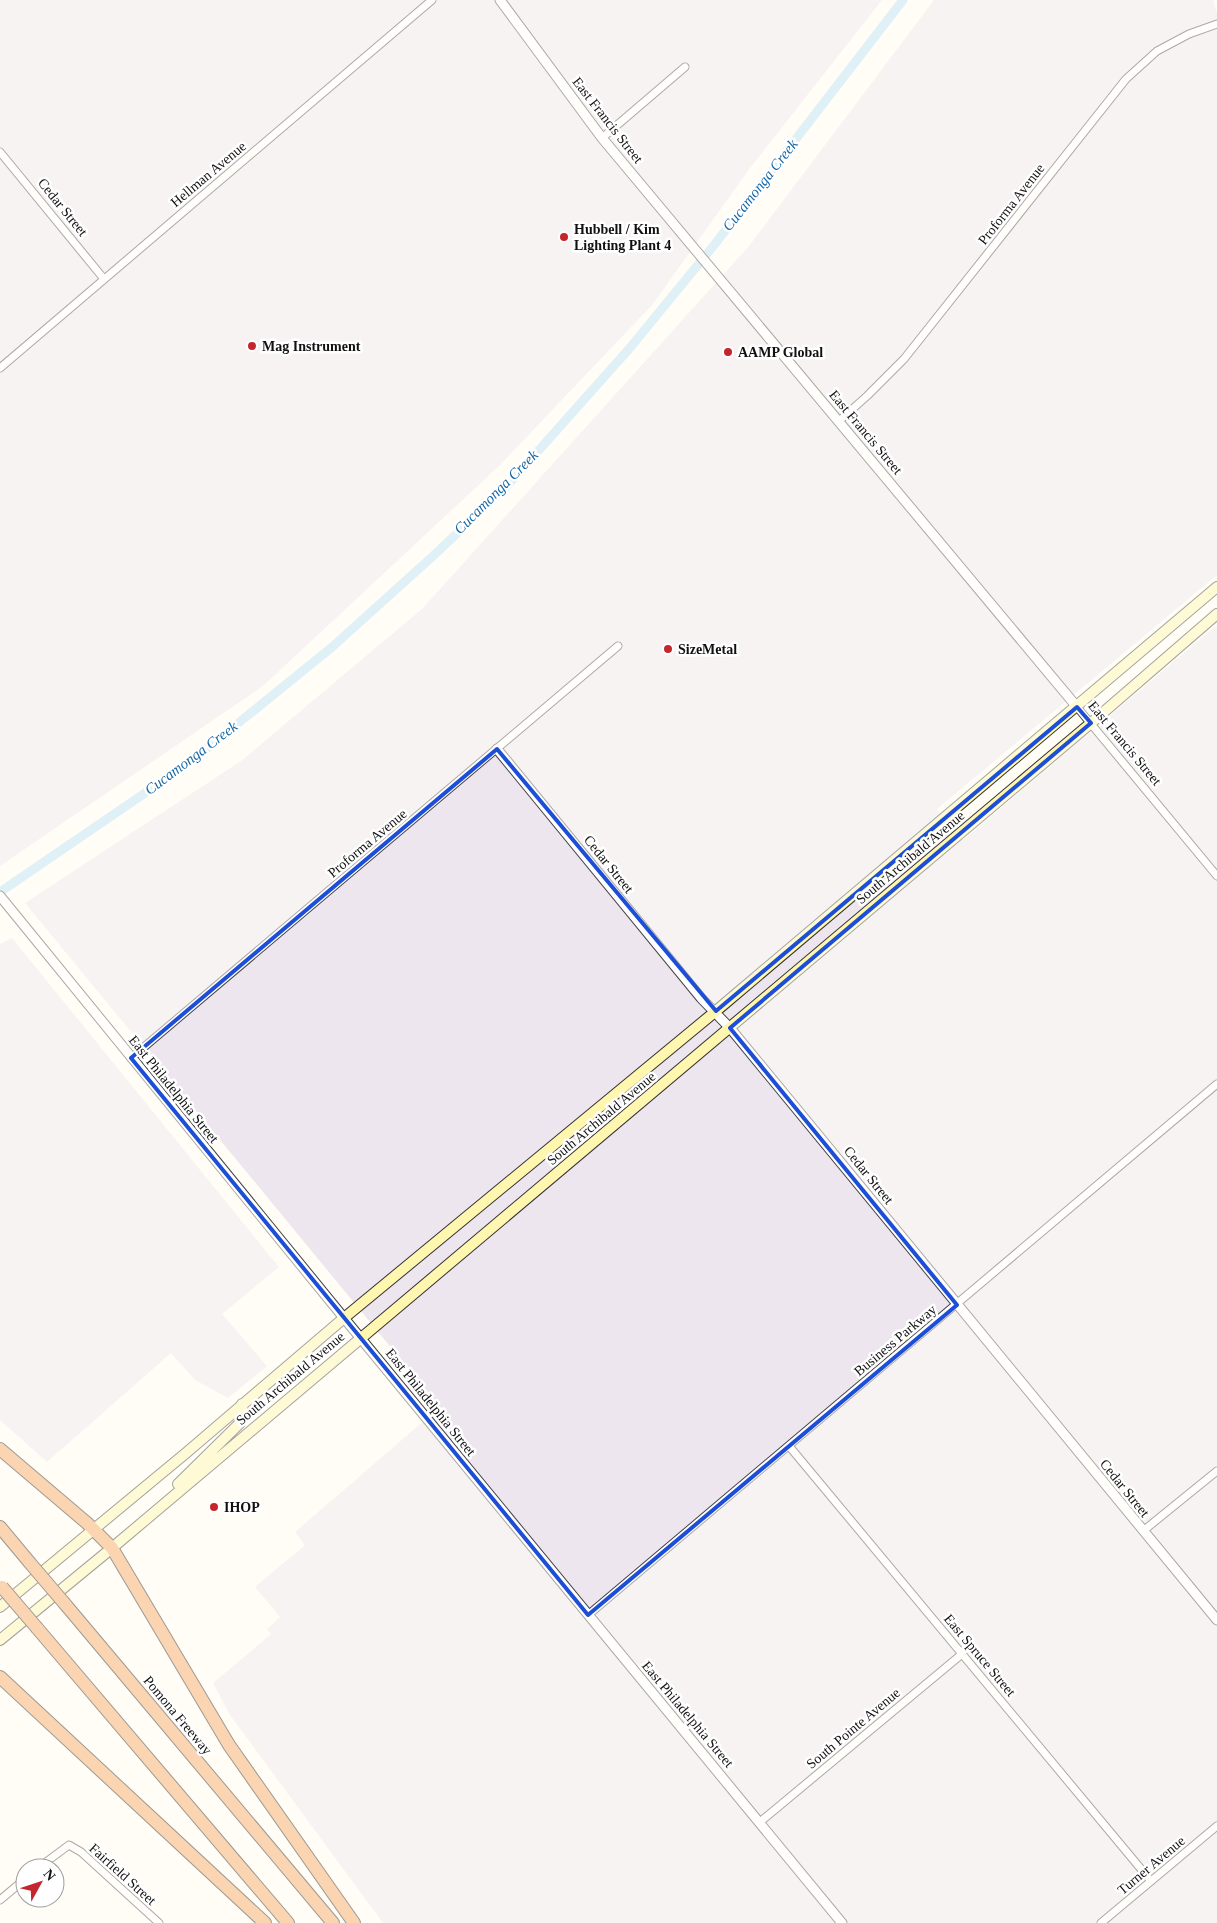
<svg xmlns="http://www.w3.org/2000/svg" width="1217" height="1923" font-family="Georgia,serif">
	<rect width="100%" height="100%" fill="#fffdf5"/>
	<path fill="#eee6ef" d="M0,0H882L750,168L653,304L499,466L263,686L0,866Z
		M934,0H1213L1217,12V575L937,809L963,840L1217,625V1923H383L230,1715L213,1683L271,1634L267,1629L280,1617L255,1587L305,1545L295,1532L440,1407L25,903L241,761L422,609L749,246Z
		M12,938L279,1267L222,1314L267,1366L228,1398L195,1380L171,1353L47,1462L0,1420V944Z"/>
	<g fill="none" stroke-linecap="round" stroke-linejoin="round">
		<path stroke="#b9e0f7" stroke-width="9" d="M0,892L189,763L331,648L432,557L506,487L629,349L715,244L903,0"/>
		<defs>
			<path id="minor" d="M602,138L685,67
				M0,152L104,279
				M0,368L432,0
				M839,421L867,396L904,359L1126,79L1157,51L1189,34L1217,24
				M1077,707L1217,876
				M131,1058L618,646
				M789,1446L1151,1881
				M1143,1531L1217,1471
				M588,1615L1217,1084
				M760,1822L962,1654
				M38,1868L69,1845L81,1852L159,1923
				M0,1900L25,1879
				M1101,1923L1217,1826"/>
			<path id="tertiary" d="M500,0L602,138L1077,707
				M497,749L701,998L730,1028L1217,1620
				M0,896L344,1318L842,1923"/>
			<path id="secondary" d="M178,1484L240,1423L243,1415L242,1404
				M0,1607L186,1453L344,1318L716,1011L1217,587
				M0,1640L112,1548L1091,723L1217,614"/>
			<path id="motorway" d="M0,1449L87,1523L112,1548L229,1745L354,1923
				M0,1527L30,1563
				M65,1604L333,1923
				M37,1628L288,1923
				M0,1677L265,1923"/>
		</defs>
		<use href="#minor" stroke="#444" stroke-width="9"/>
		<use href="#tertiary" stroke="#444" stroke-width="11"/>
		<use href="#secondary" stroke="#333" stroke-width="12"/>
		<use href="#motorway" stroke="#222" stroke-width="14"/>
		<use href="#minor" stroke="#fff" stroke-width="7"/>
		<use href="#tertiary" stroke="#fff" stroke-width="9"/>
		<use href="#secondary" stroke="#fff6b0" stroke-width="10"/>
		<use href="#motorway" stroke="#f5a25d" stroke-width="12"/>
		<defs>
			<path id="motorway-bridge" d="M30,1563L65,1604
				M2,1587L37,1628"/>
		</defs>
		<use href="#motorway-bridge" stroke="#222" stroke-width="14" stroke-linecap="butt"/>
		<use href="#motorway-bridge" stroke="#f5a25d" stroke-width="12"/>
	</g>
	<path d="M0 0H1217V1923H0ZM1077,707L1091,723L730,1028L957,1305L588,1615L131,1058L497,749L716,1011Z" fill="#fffdf5" fill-opacity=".55" fill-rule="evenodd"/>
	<path fill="none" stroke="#1d4ed8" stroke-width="4" stroke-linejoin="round" d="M1077,707L1091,723L730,1028L957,1305L588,1615L131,1058L497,749L716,1011Z"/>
	<g fill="#c4262e" stroke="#fff" stroke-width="2">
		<circle cx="564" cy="237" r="5"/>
		<circle cx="252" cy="346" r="5"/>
		<circle cx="728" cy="352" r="5"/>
		<circle cx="668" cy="649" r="5"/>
		<circle cx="214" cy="1507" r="5"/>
	</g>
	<g text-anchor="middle" stroke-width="5" stroke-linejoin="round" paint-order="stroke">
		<g font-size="14" fill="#111" stroke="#fff">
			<text transform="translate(608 120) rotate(52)" y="5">East Francis Street</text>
			<text transform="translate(208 174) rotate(-40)" y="5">Hellman Avenue</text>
			<text transform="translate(1011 204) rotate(-52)" y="5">Proforma Avenue</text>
			<text transform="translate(63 207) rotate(51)" y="5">Cedar Street</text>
			<text transform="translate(866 432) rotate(50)" y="5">East Francis Street</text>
			<text transform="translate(1125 743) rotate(50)" y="5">East Francis Street</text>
			<text transform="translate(367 843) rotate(-40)" y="5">Proforma Avenue</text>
			<text transform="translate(910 857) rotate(-40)" y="5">South Archibald Avenue</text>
			<text transform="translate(609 864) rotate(51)" y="5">Cedar Street</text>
			<text transform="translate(174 1089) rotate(51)" y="5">East Philadelphia Street</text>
			<text transform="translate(601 1118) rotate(-40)" y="5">South Archibald Avenue</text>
			<text transform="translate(869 1175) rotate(51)" y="5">Cedar Street</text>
			<text transform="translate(895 1340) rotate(-40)" y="5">Business Parkway</text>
			<text transform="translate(290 1378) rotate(-40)" y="5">South Archibald Avenue</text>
			<text transform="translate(431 1402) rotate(51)" y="5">East Philadelphia Street</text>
			<text transform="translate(1125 1488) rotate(51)" y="5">Cedar Street</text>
			<text transform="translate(980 1655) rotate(50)" y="5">East Spruce Street</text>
			<text transform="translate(688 1714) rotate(50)" y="5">East Philadelphia Street</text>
			<text transform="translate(178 1715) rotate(50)" y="5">Pomona Freeway</text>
			<text transform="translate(853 1728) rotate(-40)" y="5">South Pointe Avenue</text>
			<text transform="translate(1151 1865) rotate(-40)" y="5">Turner Avenue</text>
			<text transform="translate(123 1874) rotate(42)" y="5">Fairfield Street</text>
		</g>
		<g font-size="14" font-weight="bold" fill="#111" stroke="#fff" text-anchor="start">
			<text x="574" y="234">Hubbell / Kim<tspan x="574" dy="16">Lighting Plant 4</tspan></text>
			<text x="262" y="351">Mag Instrument</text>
			<text x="738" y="357">AAMP Global</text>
			<text x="678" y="654">SizeMetal</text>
			<text x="224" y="1512">IHOP</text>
		</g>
		<g font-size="15" font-style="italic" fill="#1768a6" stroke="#fff">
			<text transform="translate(760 185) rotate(-52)" y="5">Cucamonga Creek</text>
			<text transform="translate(496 492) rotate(-45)" y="5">Cucamonga Creek</text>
			<text transform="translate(191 758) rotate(-37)" y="5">Cucamonga Creek</text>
		</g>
	</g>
	<g transform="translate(40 1883) rotate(50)"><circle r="24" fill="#ffffff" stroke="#a0a0a0"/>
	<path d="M0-4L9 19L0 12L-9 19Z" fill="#c4262e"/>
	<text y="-8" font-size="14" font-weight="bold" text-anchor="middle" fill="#111111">N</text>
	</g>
</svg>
